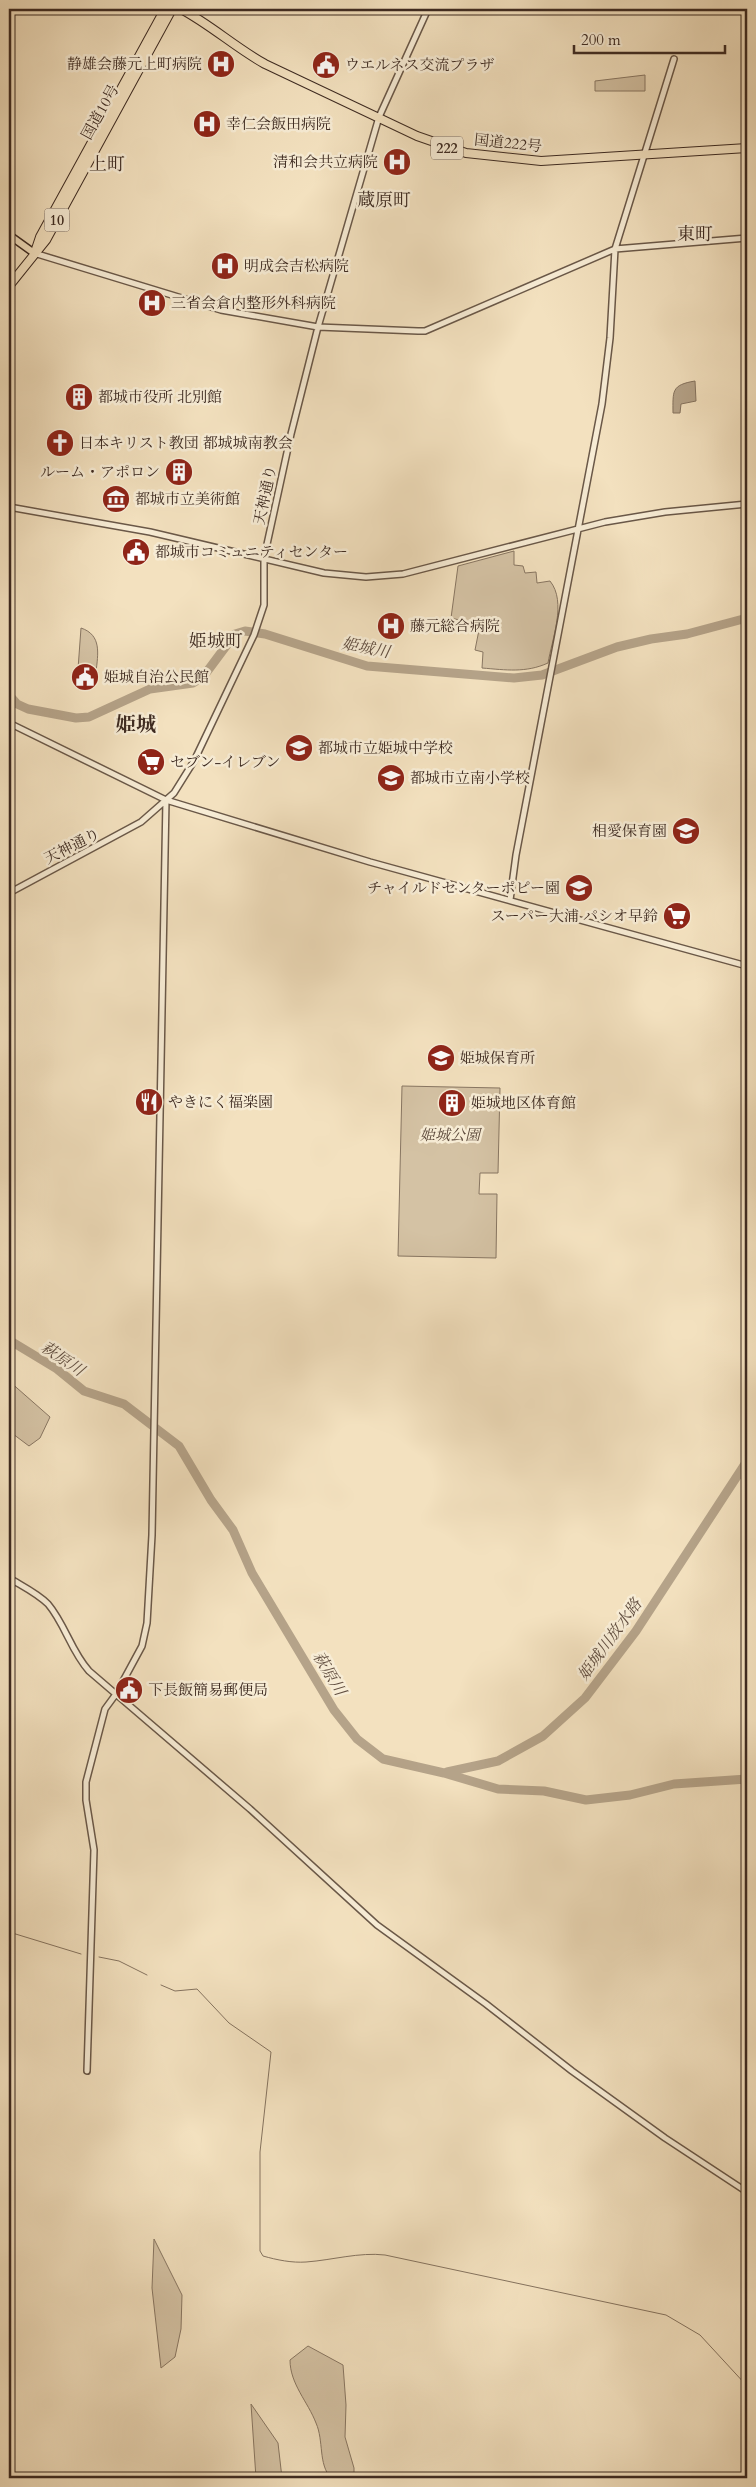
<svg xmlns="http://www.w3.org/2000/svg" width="756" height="2487" font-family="Cardo,'Noto Serif JP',serif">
	<rect width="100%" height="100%" fill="#f3e1bf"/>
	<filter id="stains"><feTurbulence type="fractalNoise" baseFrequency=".004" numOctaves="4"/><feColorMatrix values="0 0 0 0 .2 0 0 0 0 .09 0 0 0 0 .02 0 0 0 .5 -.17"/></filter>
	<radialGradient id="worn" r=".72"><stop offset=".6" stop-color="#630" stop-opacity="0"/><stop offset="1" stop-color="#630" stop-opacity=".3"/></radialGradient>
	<path fill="#d4c2a4" stroke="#887662" d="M645,75V91H595V81Z
		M514,551V565L523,566L525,573L536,572L537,583L550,581C567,602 552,639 548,663C526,673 506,670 482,668L483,652L475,650L480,625L451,618L458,566Z
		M81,628C102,635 98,654 96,672L78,669Z
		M402,1086L500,1088L498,1173H480L479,1194H497L496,1258L398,1256Z
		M9,1381L50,1417L40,1438L29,1446L9,1431Z
		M154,2239L182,2295L181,2329L175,2357L161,2368L152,2288Z
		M308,2346L343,2365L346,2405L345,2437L354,2468V2478H331C318,2464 324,2441 316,2423C308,2402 290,2384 290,2360Z
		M251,2404L278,2443L282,2478H256Z"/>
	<path fill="#b5a389" stroke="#85735f" d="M695,381L696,401L681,404L680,413H673C673,391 671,385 695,381Z"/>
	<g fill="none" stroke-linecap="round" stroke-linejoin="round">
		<path stroke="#85735f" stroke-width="1" d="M9,1932L81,1954
			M99,1957L119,1961L147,1975
			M161,1985L175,1991L197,1989L229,2023L271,2052L260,2152V2251L263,2256C277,2260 292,2263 306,2262C333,2260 359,2252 385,2255L666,2315L700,2335L747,2386"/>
		<path stroke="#b5a389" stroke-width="9" d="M9,695L17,704L28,709L76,718L89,717L150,689L193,683L203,677L235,634L245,631L265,634L367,666L514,678L542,675L617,647L651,639L687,634L747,618
			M9,1340L57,1369L84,1391L124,1404L179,1446L211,1500L233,1530L252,1573L334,1710L357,1739L383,1759L444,1773L498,1789L544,1791L586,1800L630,1795L674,1784L747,1779
			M447,1772L498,1761L543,1736L585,1698L636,1631L747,1461"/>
		<defs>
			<path id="minor" d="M34,253L221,310L318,327L418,331H425L615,249L747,238
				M9,507L150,532L324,573L366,577L403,574L605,522L665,512L747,504
				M9,723L166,800L370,862L747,966
				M9,893L141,822L174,793L194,761L254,635L264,605V558L291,434L318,327L379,117L428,9
				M510,900L516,855L602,404L610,338L615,249L674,59
				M9,1578C22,1586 37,1593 48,1604C65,1624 71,1651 89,1671L250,1809L377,1925L486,2004L572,2071L665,2138L747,2192
				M87,2071L94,1850L86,1800V1782L105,1709L116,1694L142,1646L147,1623L152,1535L166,800"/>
			<path id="major" d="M9,235L34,253"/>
			<path id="highway" d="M181,9C211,25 236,48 265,64L417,136L466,153L541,161L747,148
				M36,249L40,237L165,9
				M9,286L46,240L172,9"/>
		</defs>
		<use href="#minor" stroke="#6a5848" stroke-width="8"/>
		<use href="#major" stroke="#3d2a21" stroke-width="9"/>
		<use href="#highway" stroke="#3d2a21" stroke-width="10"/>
		<use href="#minor" stroke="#f7ecd5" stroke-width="5"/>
		<use href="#major" stroke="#f3e1bf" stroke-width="6"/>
		<use href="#highway" stroke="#f3e1bf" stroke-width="8"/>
	</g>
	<defs>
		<symbol id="hospital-disc" viewBox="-11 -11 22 22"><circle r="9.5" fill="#8f2418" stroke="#f7ecd5"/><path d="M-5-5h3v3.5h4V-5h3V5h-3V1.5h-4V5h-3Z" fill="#fff"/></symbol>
		<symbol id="civic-disc" viewBox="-11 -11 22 22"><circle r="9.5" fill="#8f2418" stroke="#f7ecd5"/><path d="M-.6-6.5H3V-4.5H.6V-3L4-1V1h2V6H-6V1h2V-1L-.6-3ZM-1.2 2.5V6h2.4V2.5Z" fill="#fff"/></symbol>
		<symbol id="building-disc" viewBox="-11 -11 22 22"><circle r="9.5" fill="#8f2418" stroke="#f7ecd5"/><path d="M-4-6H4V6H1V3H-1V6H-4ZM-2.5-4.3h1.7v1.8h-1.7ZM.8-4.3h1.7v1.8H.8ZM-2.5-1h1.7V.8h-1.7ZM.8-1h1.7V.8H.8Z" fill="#fff"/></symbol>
		<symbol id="church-disc" viewBox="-11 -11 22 22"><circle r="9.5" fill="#8f2418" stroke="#f7ecd5"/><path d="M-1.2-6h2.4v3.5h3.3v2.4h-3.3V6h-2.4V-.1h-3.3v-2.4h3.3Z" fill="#fff"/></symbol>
		<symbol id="museum-disc" viewBox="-11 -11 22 22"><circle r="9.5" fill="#8f2418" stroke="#f7ecd5"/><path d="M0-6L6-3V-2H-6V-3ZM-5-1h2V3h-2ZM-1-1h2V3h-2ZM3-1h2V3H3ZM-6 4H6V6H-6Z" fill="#fff"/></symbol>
		<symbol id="school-disc" viewBox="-11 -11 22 22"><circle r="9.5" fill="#8f2418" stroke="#f7ecd5"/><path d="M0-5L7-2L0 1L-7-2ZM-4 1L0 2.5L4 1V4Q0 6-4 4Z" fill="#fff"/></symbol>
		<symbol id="supermarket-disc" viewBox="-11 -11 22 22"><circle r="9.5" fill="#8f2418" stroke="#f7ecd5"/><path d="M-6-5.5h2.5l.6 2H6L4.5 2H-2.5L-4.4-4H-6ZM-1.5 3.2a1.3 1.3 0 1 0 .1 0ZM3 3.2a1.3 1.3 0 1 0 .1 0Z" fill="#fff"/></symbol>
		<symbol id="restaurant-disc" viewBox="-11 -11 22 22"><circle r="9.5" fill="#8f2418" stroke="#f7ecd5"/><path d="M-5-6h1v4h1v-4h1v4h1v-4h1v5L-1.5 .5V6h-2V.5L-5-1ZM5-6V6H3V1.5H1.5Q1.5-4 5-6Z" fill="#fff"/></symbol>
	</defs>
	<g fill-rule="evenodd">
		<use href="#hospital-disc" x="205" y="48" width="32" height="32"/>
		<use href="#civic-disc" x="310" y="49" width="32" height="32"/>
		<use href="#hospital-disc" x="191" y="108" width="32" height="32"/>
		<use href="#hospital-disc" x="381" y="146" width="32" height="32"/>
		<use href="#hospital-disc" x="209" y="250" width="32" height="32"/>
		<use href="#hospital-disc" x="136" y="287" width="32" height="32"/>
		<use href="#building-disc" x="63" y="381" width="32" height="32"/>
		<use href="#church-disc" x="44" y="427" width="32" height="32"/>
		<use href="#building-disc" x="163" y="456" width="32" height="32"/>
		<use href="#museum-disc" x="100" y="483" width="32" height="32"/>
		<use href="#civic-disc" x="120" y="536" width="32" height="32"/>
		<use href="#hospital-disc" x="375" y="610" width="32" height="32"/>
		<use href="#civic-disc" x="69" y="661" width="32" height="32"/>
		<use href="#school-disc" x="283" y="732" width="32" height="32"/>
		<use href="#supermarket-disc" x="135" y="746" width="32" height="32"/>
		<use href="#school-disc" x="375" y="762" width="32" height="32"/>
		<use href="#school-disc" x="670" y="815" width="32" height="32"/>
		<use href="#school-disc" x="563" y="872" width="32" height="32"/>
		<use href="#supermarket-disc" x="661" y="900" width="32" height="32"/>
		<use href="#school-disc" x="425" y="1042" width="32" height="32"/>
		<use href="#restaurant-disc" x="133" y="1086" width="32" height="32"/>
		<use href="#building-disc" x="436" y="1087" width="32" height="32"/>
		<use href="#civic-disc" x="113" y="1674" width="32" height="32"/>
	</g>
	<g text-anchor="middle" stroke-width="5" stroke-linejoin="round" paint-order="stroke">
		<g fill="#f7ecd5" stroke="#756457" stroke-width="1">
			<rect x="431" y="136.5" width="32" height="23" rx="4"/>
			<rect x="44.5" y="208.5" width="25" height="23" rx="4"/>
		</g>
		<g font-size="14" font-weight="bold" fill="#3d2a21">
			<text x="447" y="153">222</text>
			<text x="57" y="225">10</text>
		</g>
		<g font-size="15" fill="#3d2a21" stroke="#f7ecd5" text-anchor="start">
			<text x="202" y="69" text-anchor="end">静雄会藤元上町病院</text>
			<text x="345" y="70">ウエルネス交流プラザ</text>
			<text x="226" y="129">幸仁会飯田病院</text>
			<text x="378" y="167" text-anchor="end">清和会共立病院</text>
			<text x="244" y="271">明成会吉松病院</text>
			<text x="171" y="308">三省会倉内整形外科病院</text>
			<text x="98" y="402">都城市役所 北別館</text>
			<text x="79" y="448">日本キリスト教団 都城城南教会</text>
			<text x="160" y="477" text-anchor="end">ルーム・アポロン</text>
			<text x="135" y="504">都城市立美術館</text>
			<text x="155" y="557">都城市コミュニティセンター</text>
			<text x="410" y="631">藤元総合病院</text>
			<text x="104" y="682">姫城自治公民館</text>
			<text x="318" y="753">都城市立姫城中学校</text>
			<text x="170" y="767">セブン-イレブン</text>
			<text x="410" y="783">都城市立南小学校</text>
			<text x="667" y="836" text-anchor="end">相愛保育園</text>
			<text x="560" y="893" text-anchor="end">チャイルドセンターポピー園</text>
			<text x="658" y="921" text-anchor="end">スーパー大浦 パシオ早鈴</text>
			<text x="460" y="1063">姫城保育所</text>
			<text x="168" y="1107">やきにく福楽園</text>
			<text x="471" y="1108">姫城地区体育館</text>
			<text x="148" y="1695">下長飯簡易郵便局</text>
		</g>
		<g font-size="15" fill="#3d2a21" stroke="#f7ecd5">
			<text transform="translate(100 112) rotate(-61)" y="5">国道10号</text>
			<text transform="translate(508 143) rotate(6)" y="5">国道222号</text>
			<text transform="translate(265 495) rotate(-78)" y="5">天神通り</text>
			<text transform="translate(72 846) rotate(-27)" y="5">天神通り</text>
		</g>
		<g font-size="15" font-style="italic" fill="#5b483b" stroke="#f7ecd5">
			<text x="450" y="1140">姫城公園</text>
		</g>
		<g font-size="16" font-style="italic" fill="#614e40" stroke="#f7ecd5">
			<text transform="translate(366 647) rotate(11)" y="6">姫城川</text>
			<text transform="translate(63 1358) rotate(34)" y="6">萩原川</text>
			<text transform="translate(609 1639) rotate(-54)" y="6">姫城川放水路</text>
			<text transform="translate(330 1673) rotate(59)" y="6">萩原川</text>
		</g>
		<g font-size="18" fill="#3d2a21" stroke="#f7ecd5">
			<text x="107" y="170">上町</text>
			<text x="384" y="206">蔵原町</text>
			<text x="695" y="240">東町</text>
			<text x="216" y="647">姫城町</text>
		</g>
		<g font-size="20" font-weight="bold" fill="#3d2a21" stroke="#f7ecd5">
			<text x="136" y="731">姫城</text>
		</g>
	</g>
	<rect width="756" height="2487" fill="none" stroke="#f3e1bf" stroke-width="30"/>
	<rect x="10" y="10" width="736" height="2467" fill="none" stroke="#3d2a21" stroke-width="2.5"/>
	<rect x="15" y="15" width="726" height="2457" fill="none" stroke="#3d2a21"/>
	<path d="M574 45v8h151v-8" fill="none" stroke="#3d2a21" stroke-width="2.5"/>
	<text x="581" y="45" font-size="15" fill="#3d2a21" stroke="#f7ecd5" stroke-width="4" paint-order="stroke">200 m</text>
	<rect width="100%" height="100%" filter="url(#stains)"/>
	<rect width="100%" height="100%" fill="url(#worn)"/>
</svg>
